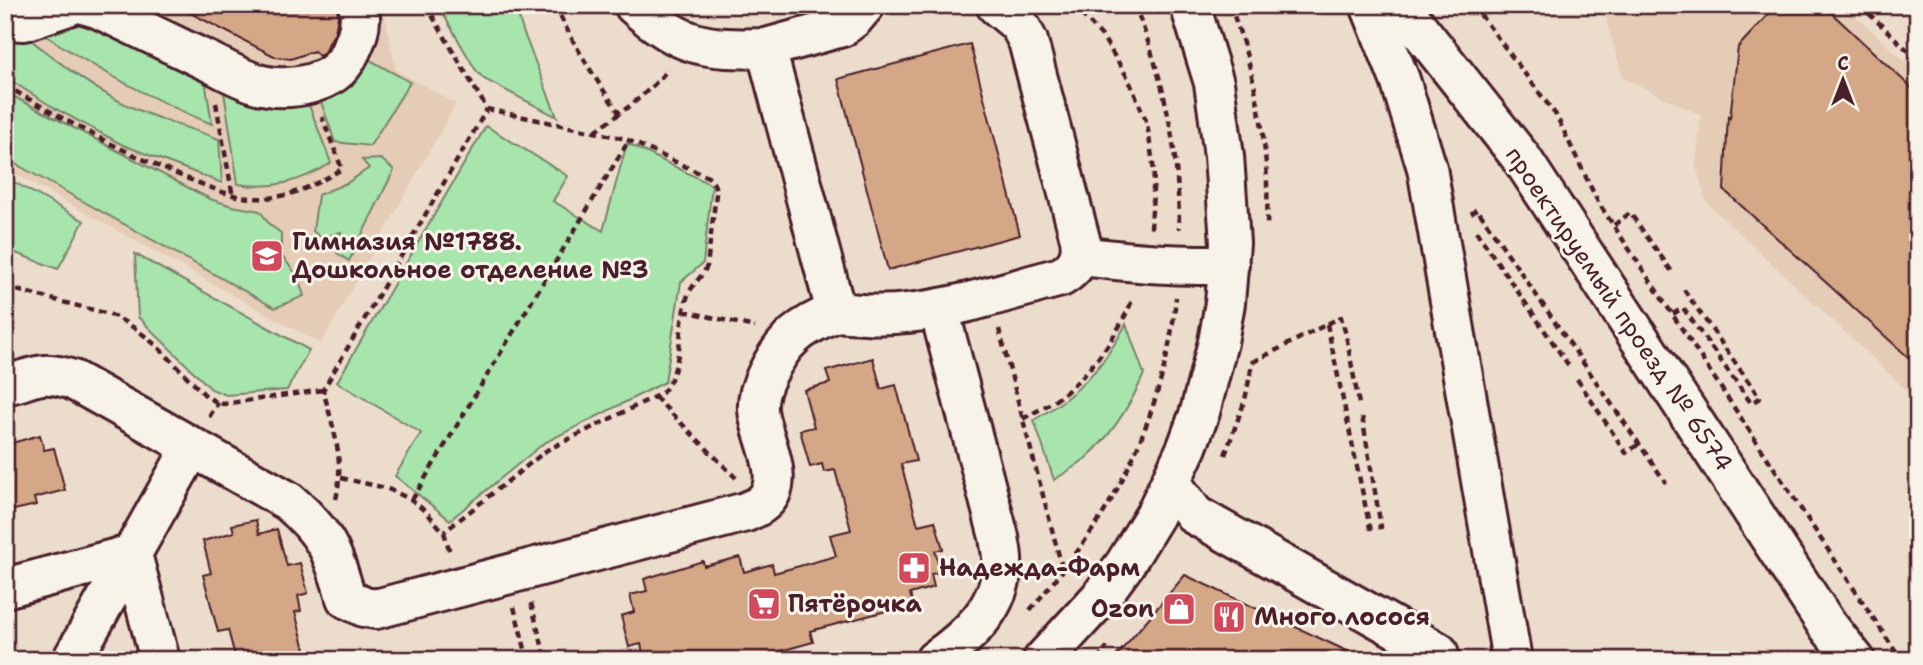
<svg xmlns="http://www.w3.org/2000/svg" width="1923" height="665" font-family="'Shantell Sans',sans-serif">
	<rect width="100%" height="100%" fill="#ecdccb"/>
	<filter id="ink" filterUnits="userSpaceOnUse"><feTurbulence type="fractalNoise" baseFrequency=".0143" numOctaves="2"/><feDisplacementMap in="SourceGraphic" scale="14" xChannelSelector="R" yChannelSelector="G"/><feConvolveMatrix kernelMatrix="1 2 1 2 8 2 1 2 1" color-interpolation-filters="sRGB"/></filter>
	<g filter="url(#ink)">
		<path fill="#e5ccb6" d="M5,5H383L396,70L456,104L321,344L5,168Z
			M1602,5H1844L1918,74V401L1706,202L1696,166L1701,115L1623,78Z"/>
		<path fill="#a7e5ac" stroke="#78826c" stroke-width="2" d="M438,5H515L523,31L557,117L484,79L475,69Z
			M76,15L204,73L212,124C148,98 94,68 37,30Z
			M26,36C62,65 99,95 143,112C168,122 194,130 219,139L222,183L123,145L56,109L5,77V38Z
			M361,55L410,82L370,146L335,142L318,93Z
			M222,79L304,92L331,163C302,181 273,190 238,184Z
			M5,92L210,199L232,206L260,211L270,225L281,233V255L297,275L304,296L275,308L5,158Z
			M486,126L568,176L553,201L603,231L627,143L712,185L703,263L681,282L665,382L544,443L450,520L395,476L421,433L337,382Z
			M381,159L394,170L349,261L337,253L341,232L321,238L313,231L318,195L347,183L369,168L362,160Z
			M5,177L84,221L58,269L5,249Z
			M135,254L309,350L287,390L226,395L211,389L138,317Z
			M1126,324L1144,374C1130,406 1112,435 1086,458C1076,466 1065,473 1054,480L1034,420C1077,395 1103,368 1126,324Z"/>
		<path fill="#d4a786" stroke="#4a1f2b" stroke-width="2" d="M175,5H337L338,17L335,32L324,52L319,56L314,51L291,59L276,57Z
			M1777,5H1823L1918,94V366L1724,190L1728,116L1730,118L1738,47Z
			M970,44L1020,235L888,270L838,79Z
			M873,358L881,389L896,385L916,461L901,464L918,525L935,521L943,549L935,551L941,572L931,574L934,587L910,594L913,604L810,631L813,642L748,660H734L732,654L708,660H669L667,653L644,658L641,644L629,647L621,616L634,612L630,595L647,591L644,579L703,561L704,566L740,557L744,572L772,564L774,573L836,556L830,535L851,530L835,470L824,472L822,464L810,467L800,430L814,427L804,390L830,383L826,371Z
			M40,435L44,450L54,448L65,490L34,498L36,505L5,512V445Z
			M256,520L259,534L277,529L287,566L300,563L308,593L298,596L301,611L295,612L308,660H236L228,630L218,632L203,575L211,573L203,541L234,532L232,525Z
			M1185,575L1366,660H1113Z"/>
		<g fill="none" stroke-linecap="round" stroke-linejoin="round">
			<defs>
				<path id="minor" d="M87,5L97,8C132,25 168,42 203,59C223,68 241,80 262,85C290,91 334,85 348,56C356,41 364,23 358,5
					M634,5C680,47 706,50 766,48
					M865,5L854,18L842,27L766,48L836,312C860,314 883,316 907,313C959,308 1010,290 1061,277C1076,268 1083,257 1080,239L1028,41L1019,24L996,5
					M5,20L24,21L71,5
					M1080,256C1130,262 1179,267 1229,264
					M5,385C36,378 39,369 73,380L288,501C326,533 333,552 346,598L364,607L376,609L746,512C750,510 756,508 760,505C791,484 760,437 758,410C757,398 762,384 767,374C784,339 801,326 836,312
					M1171,483L1195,515L1438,652L1440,660
					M132,554L160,660
					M5,588L132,554
					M72,660L192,447
					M935,660C968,637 1001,607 1002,564C1003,555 1000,546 999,537L939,309
					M1043,660L1100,598L1125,564L1155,515L1187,447L1200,412L1218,342L1225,303L1230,243L1224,156L1214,83L1190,5"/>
				<path id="major" d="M1370,5L1400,80L1427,168L1512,660
					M1400,5L1522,159L1825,622L1855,660"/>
			</defs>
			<use href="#minor" stroke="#4a1f2b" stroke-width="44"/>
			<use href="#major" stroke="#4a1f2b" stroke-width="44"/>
			<path stroke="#4a1f2b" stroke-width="4.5" stroke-dasharray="7 5" stroke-linecap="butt" d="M426,5L487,109L626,139L708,177C714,182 716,186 716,194L707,266C701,279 691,285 687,298C677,329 684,368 662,393L547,450L444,532
				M555,5C573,44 595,79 620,114
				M1073,5L1102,36L1128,78L1147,123L1154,171L1151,229
				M1134,5C1142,22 1147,39 1153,57C1171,113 1179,169 1179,229
				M1230,5C1257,76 1270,150 1267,226
				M1473,5L1556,115L1598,202L1901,660
				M1860,5L1918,60
				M5,85C63,120 123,152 186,178C208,186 229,197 252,198C287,200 313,186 342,169L322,117
				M216,103L233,197
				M595,131C621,113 648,94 668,69
				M1471,214L1477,209L1666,483
				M1614,225L1630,213L1673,273
				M1476,231L1569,366
				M5,287L109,314C148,330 176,367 206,396L218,403L224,404L323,390
				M684,311L755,327
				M1673,314L1683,308L1751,403L1760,398L1682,287
				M1327,324L1370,528L1381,527L1362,416
				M999,329L1063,571
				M1253,362L1341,317L1346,335L1359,404
				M1577,379L1626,453L1639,444
				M655,397L736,478
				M209,417L218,403
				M1023,419C1034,412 1046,407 1057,399C1088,377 1119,334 1133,298
				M1225,455L1245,400L1253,360
				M341,478L386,488L412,500L427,513L444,532L450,553
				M336,499C345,460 333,427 323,390L487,109
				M412,500L629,140
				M531,603L546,660
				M514,607L528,660
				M1030,610C1052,584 1074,558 1093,529C1138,463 1169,376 1176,297
				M1097,660L1107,647"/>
			<use href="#minor" stroke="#f7f3e8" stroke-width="38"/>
			<use href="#major" stroke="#f7f3e8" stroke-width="38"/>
		</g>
	</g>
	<defs>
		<symbol id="school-square" viewBox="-11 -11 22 22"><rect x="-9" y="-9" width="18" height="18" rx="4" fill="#d1495b" stroke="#f7f3e8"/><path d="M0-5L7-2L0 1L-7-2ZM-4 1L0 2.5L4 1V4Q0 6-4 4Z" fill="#fff"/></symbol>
		<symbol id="pharmacy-square" viewBox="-11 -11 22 22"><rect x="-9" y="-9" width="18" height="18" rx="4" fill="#d1495b" stroke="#f7f3e8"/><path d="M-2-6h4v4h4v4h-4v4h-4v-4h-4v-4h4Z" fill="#fff"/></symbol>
		<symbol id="supermarket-square" viewBox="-11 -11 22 22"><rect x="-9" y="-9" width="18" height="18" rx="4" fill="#d1495b" stroke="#f7f3e8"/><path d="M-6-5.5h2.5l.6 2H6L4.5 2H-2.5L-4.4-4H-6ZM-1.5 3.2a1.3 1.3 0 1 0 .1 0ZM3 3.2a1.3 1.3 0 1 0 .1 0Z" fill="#fff"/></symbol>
		<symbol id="shop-square" viewBox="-11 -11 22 22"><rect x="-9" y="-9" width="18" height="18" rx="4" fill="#d1495b" stroke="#f7f3e8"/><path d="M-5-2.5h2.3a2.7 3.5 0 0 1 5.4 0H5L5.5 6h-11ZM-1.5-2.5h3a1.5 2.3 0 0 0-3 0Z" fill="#fff"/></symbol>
		<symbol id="restaurant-square" viewBox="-11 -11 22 22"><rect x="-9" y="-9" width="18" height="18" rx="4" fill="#d1495b" stroke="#f7f3e8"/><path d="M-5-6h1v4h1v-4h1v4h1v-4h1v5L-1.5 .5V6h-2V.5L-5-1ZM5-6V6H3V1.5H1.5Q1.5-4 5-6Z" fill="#fff"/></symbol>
	</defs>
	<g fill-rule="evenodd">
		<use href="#school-square" x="248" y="237" width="38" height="38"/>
		<use href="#pharmacy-square" x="895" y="549" width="38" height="38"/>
		<use href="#supermarket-square" x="745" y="585" width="38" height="38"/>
		<use href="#shop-square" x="1160" y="590" width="38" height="38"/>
		<use href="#restaurant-square" x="1210" y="598" width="38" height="38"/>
	</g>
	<g text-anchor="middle" stroke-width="6" stroke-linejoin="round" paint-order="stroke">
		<g font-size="24" font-weight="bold" fill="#4a1f2b" stroke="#f7f3e8" text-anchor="start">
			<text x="292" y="250">Гимназия №1788.<tspan x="292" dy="28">Дошкольное отделение №3</tspan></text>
			<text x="939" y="576">Надежда-Фарм</text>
			<text x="788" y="612">Пятёрочка</text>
			<text x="1154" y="617" text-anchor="end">Ozon</text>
			<text x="1254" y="625">Много лосося</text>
		</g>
		<g font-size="24" fill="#4a1f2b" stroke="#f7f3e8">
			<text transform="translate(1619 309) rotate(56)" y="8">проектируемый проезд № 6574</text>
		</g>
	</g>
	<rect width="1923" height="665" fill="none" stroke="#f7f3e8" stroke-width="28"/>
	<rect x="14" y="14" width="1895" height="637" fill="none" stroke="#4a1f2b" stroke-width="2.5" filter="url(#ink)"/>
	<g transform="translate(1843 80)" stroke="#f7f3e8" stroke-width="5" paint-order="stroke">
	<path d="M0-5L12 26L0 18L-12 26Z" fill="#4a1f2b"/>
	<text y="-10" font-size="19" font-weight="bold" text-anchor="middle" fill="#4a1f2b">С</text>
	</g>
</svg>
